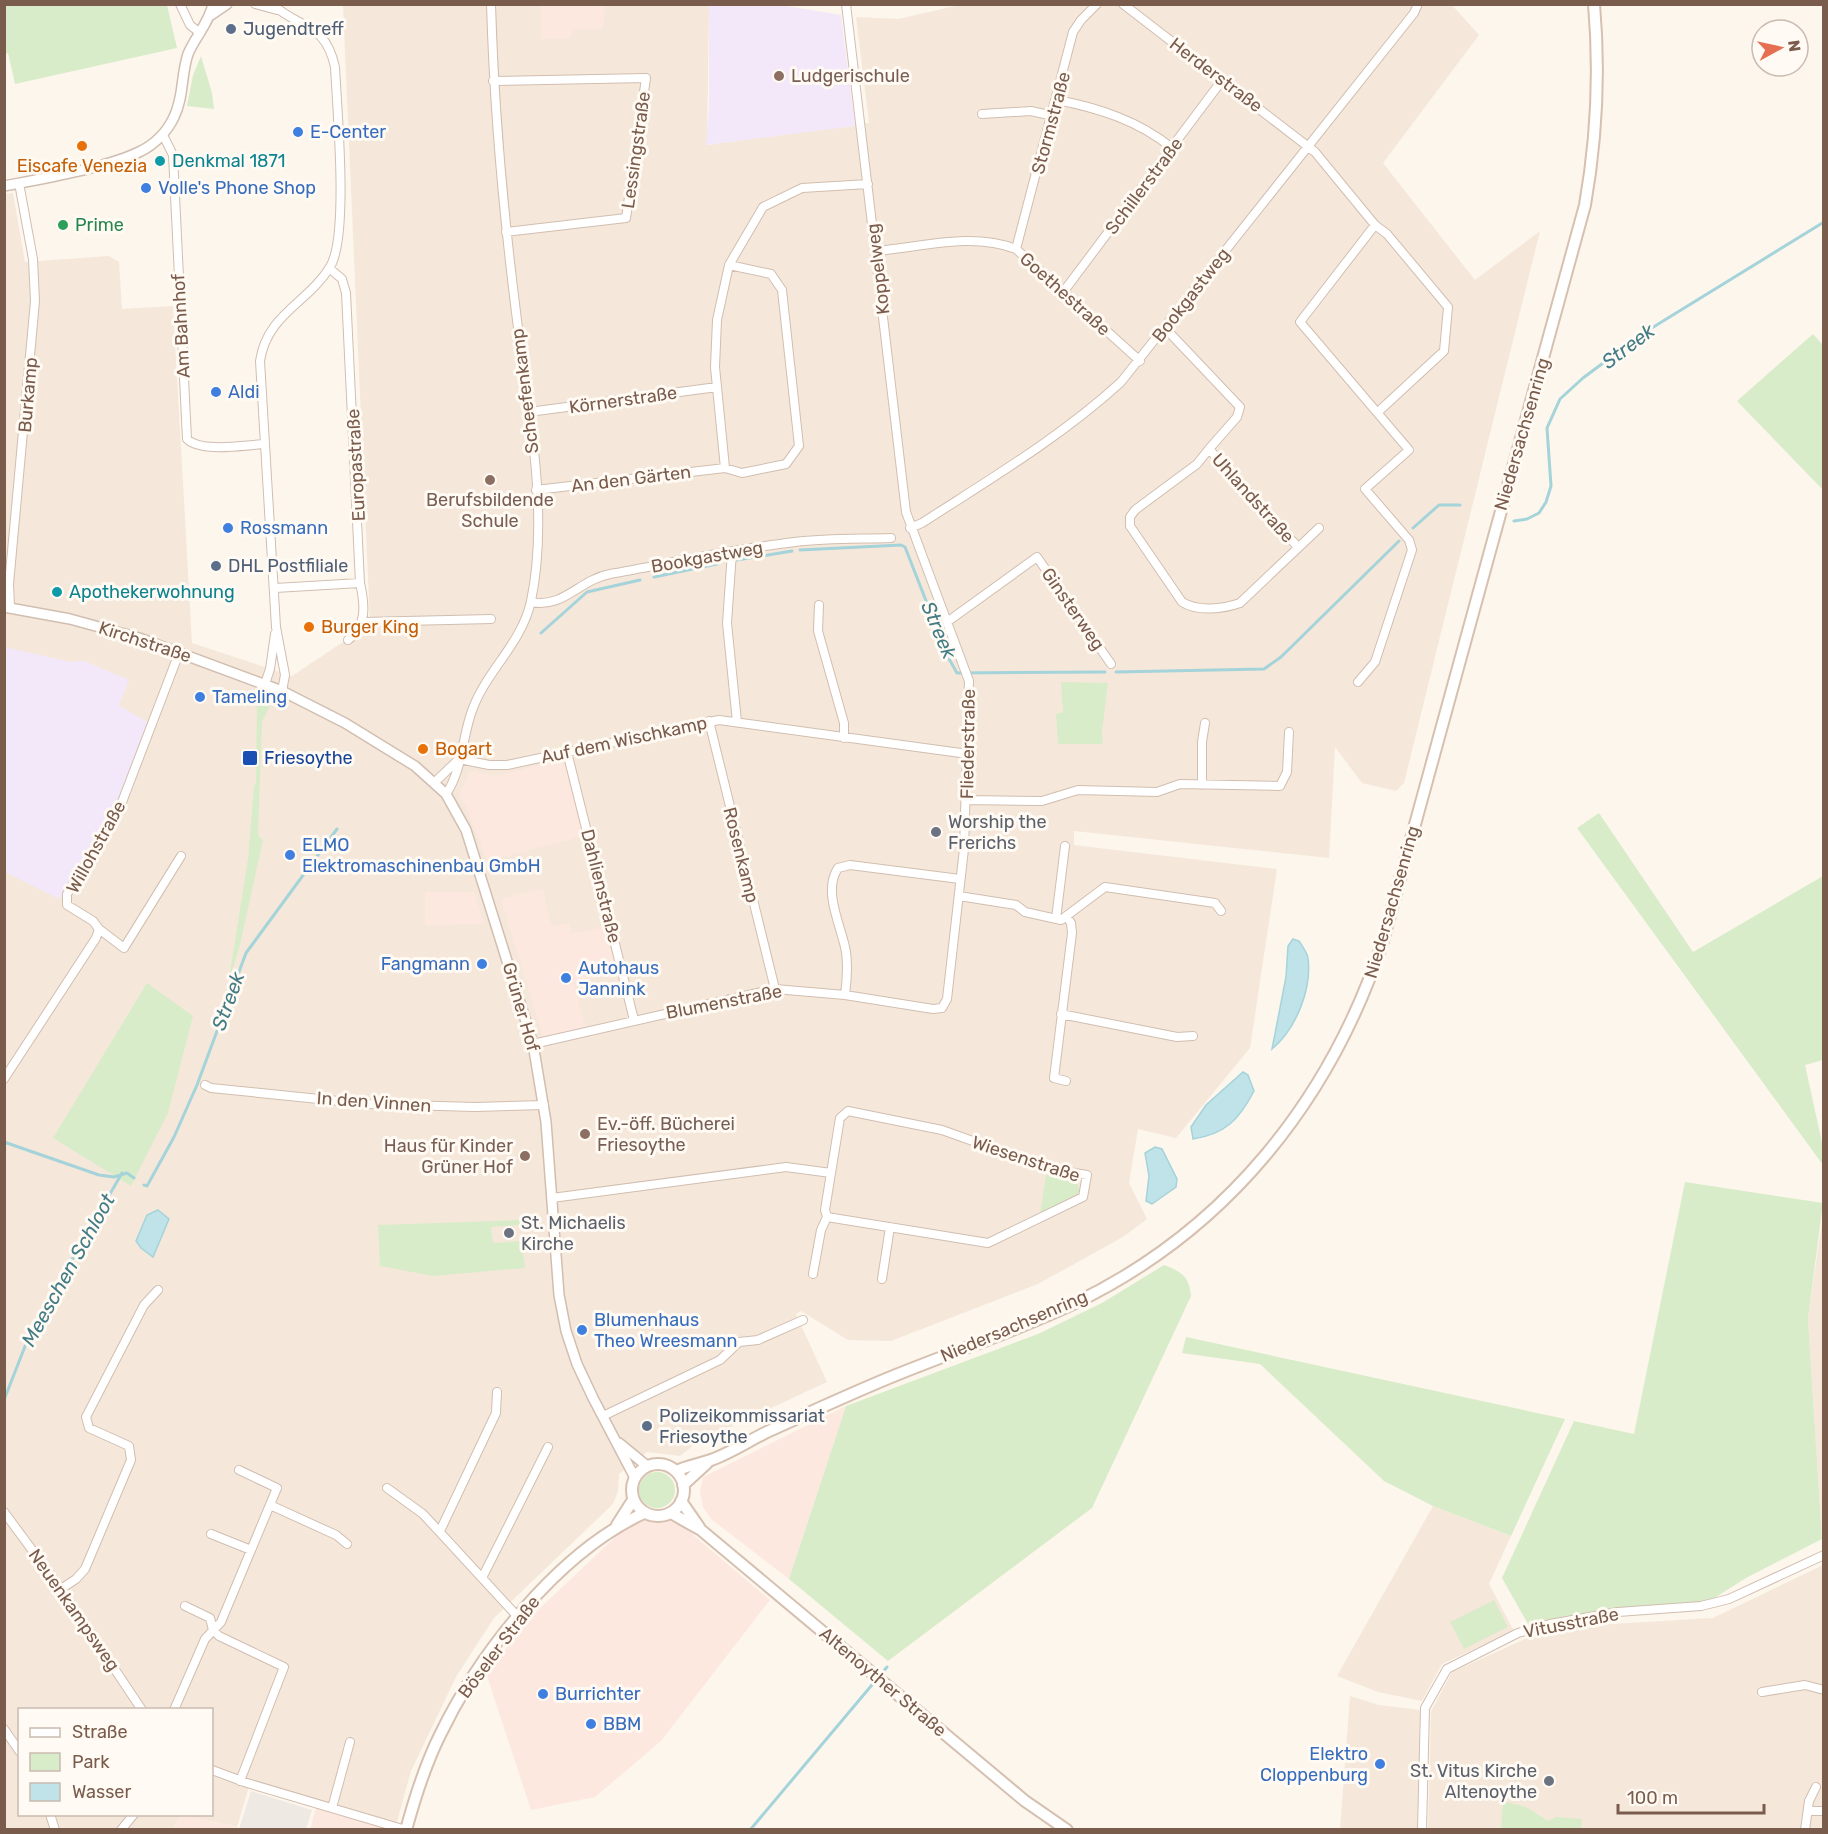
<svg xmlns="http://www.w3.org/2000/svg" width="1828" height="1834" font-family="Rubik,sans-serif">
	<rect width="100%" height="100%" fill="#fdf6ec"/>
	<path fill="#f5e8da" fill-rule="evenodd" d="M964,4L1452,5L1479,35L1383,163L1475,280L1540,231L1404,783L1396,791L1362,783L1335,747L1329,858L1074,831V845L1277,869L1250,1048L1176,1138L1138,1129L1129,1183L1147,1219L1123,1237L1038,1284L891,1341L848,1340L801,1311L796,1314L827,1382L696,1443L680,1456L647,1452L619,1474L618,1491L613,1504L494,1618L456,1677L411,1771L395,1829L249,1787L237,1827L181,1815L173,1829H5L4,194L13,193L25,262L109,256L119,262L122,309L173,306L192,643L292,676L370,624L343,5H709L707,145L869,123L856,17L898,19ZM20,1710H212V1814H20Z
		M1823,1214L1824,1538L1822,1539L1808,1319Z
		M1433,1506L1511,1536L1489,1584L1514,1631L1442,1664L1422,1701L1378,1692L1337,1676Z
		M1823,1565V1829L1428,1830L1431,1711L1452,1672L1527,1638L1561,1627L1713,1618Z
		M1350,1696L1379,1705L1420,1710L1418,1829H1340Z"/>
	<path fill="#fde8e0" d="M541,5H605L603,29L573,30L569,39H541Z
		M558,760L565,765L583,836L487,861L467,808L459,796L470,771L498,776Z
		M543,889L551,927L569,923L571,934L604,927L617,973L574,983L585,1027L543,1037L501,899Z
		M425,892H474L484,924L425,925Z
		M846,1406L789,1579L711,1519L703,1507L700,1491L703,1477Z
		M647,1520L670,1521L685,1528L770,1600L661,1741L595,1797L531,1810L486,1673L538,1610L627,1526Z
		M316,1807L394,1830H310Z
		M181,1815L237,1827L236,1830L173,1829Z"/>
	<path fill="#efe9e4" d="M251,1791L312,1810L306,1829H239Z"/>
	<path fill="#f3e8fa" d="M709,5H781L841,15L855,126L706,145L709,107Z
		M4,647L71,662L84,661L129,680L119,706L148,722L112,814L59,899L5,872Z"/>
	<path fill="#d8ecc9" d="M4,5H167L177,48L15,84L8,53L5,54Z
		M201,56L212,93L214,109L187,106L193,75Z
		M1813,334L1823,345V490L1737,401Z
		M1061,682L1108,683L1102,732L1103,744H1058L1056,714L1063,712Z
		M257,697L273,701L262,721L258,835L263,840L240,945L228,985L248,859L254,785L256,784Z
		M1599,813L1693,952L1823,876V1060L1805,1065L1823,1147V1165L1577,828Z
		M147,983L193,1016L168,1113L131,1186L53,1138Z
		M1046,1175L1075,1178L1080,1190L1075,1197L1040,1215Z
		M1685,1182L1823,1203L1808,1319L1822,1539L1746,1578L1708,1602L1618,1608L1528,1624L1502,1578L1574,1421L1634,1434Z
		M521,1220V1225L491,1227L493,1243L522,1241L525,1268L433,1276L380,1266L378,1225Z
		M1164,1265C1182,1272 1189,1276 1191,1296L1092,1508L888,1661L789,1579L846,1406L1038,1334L1102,1303Z
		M1186,1337L1565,1419L1511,1536L1433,1506L1384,1481L1260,1364L1182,1353Z
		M639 1490a18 18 0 1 1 36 0a18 18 0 1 1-36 0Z
		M1494,1600L1508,1627L1464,1649L1450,1622Z
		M1503,1801L1526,1807L1548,1821L1556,1817L1582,1819L1581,1829H1501Z"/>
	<path fill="#bfe3e8" stroke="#a5d3da" stroke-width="1.5" d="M1293,939L1299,941C1302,946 1307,952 1308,958C1312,989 1296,1029 1272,1049L1286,977L1288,946Z
		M1243,1072L1248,1075L1254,1091C1239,1120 1225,1134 1193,1139L1191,1127L1206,1105Z
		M1155,1147L1162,1149L1177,1179L1176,1187L1152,1204L1146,1201L1149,1176L1145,1153Z
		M158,1210L169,1219L153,1257L141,1248L136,1241L147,1215Z"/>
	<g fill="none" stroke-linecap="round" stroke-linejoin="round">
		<path stroke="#a5d3da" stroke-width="3" d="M1514,521L1527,519L1539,513L1546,502L1551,486L1547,428L1560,399L1583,378L1642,334L1824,222
			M1413,528L1439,505H1460
			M800,550L901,545L905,547L948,657L957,673L1105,672
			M737,560L792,551
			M654,577L717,564
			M541,633L587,592L640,580
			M1116,672L1264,669L1281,657L1399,541
			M4,1142L99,1175L114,1177L127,1173L134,1178
			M144,1185L147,1186L174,1137L197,1085L246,953L337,829
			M4,1400L31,1331L122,1173
			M750,1830L887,1667"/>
		<defs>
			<path id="minor" d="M180,4L190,25L200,33
				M255,4L277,10
				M272,4C301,30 325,22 335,67C337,110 349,236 330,267C308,303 267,314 260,361L276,627L285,675L282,691
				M1123,4L1315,152L1375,225L1387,234L1448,307L1444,351L1378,412
				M493,81L646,78L626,218L506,232
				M1057,100C1099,108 1139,121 1172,148
				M982,114L1031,111L1053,116
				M163,135L173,155L187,439C201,453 245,445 265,444
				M1016,249L1073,32L1081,20L1097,4
				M877,251C923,247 971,232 1016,249L1140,361
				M1064,291L1223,79
				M1165,328L1240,407L1237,417L1209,449L1297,546
				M529,412L717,387
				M1209,449L1197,464L1135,510L1130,517V526L1182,602C1198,612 1223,609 1240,603L1319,528
				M725,468L715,367L717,320L729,265L763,207L802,188L868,184
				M536,490L725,468L742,473L786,464L799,446L782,290L771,274L729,265
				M910,528L922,523C990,479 1061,437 1121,382L1414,13L1418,4
				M732,552L727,623L737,722
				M275,588L360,583L346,293L342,279L329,268
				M531,602C563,609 579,580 610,574C671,563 733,549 795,542C826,538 859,539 891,538
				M819,605L818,631L844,723V738
				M10,607L9,584L35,301L33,259L19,183
				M363,622L491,619
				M947,622L1037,557L1111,664
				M348,640C367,626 365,605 360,583
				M1358,682L1375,662L1412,550L1409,540L1365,489L1409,450L1300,322L1375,225
				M265,684L270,669L275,634
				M709,721L775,989
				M567,752L634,1020
				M459,759L489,765H507L719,720L968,754
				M435,782L459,759
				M1202,785V742L1205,723
				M446,794C463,770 462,735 473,708C488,669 522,643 531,601C550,511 527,403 516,312C503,209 494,108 491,4
				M967,800L1042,801L1078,790L1157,792L1180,784L1280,786L1287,772L1289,732
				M959,896L1016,905L1025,912L1061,920L1105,887L1215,903L1221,911
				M1066,916L1071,923L1072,933L1054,1078L1066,1081
				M1056,919L1065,846
				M99,929L124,948L181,856
				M845,995C847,980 848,967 846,952C842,927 822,892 838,868L850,865L960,879
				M1061,1014L1177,1037L1193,1036
				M533,1044L775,989L845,995L933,1009L942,1008L947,999L964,849L969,681L906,512L846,4
				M4,1079L96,938L99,929L93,921L67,905V894L119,810L179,653
				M205,1085L211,1088L368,1104L475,1107L544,1105
				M552,1198L786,1167L831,1173L840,1118L848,1111L942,1130L1051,1169L1087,1175L1083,1197L988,1243L827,1217L825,1210L831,1173
				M813,1274L821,1230L827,1217
				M882,1279L890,1227
				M603,1416L720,1360L739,1342L758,1340L803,1320
				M387,1488L423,1514L518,1617
				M270,1505L336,1535L347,1544
				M4,1512L61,1589L142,1710
				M440,1531L496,1413L497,1392
				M211,1534L251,1550
				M482,1578L548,1447
				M61,1589L76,1579L85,1569L131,1460L129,1446L89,1428L86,1417L144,1305L158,1290
				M185,1606L210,1618L213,1630L219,1636L284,1667L240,1781
				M1762,1692L1805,1685L1824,1690
				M174,1710L205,1639L221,1622L277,1488L239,1470
				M4,1729L20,1752
				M212,1770L247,1783L406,1830
				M332,1808L350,1742
				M1810,1811H1824
				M50,1814L55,1830
				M121,1830L134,1814
				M1422,1830L1425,1708L1447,1669L1518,1633L1550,1624L1618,1612L1701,1606L1729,1599L1824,1555
				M1805,1830L1809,1801L1816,1787"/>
			<path id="tertiary" d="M211,15L227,4
				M4,186C41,179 106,168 139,152C154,145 167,132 174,117C184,97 181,74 188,54C195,37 209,23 213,4
				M4,607L70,619L139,638L282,691L345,723L415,766L446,794L466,830L533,1044L546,1122L559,1295L566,1331L577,1364L593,1398L635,1478
				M619,1443L647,1466"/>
			<path id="secondary" d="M632 1490a26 26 0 1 1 52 0a26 26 0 1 1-52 0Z
				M676,1471C687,1466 699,1464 711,1460C731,1453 750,1440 769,1431C811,1412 854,1392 896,1375C955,1351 1016,1331 1073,1304C1226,1231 1330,1101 1383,941L1585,205C1597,137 1600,73 1594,4
				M683,1485L707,1463
				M681,1501L699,1527
				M671,1513L701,1530L1025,1801L1067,1830
				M617,1525L633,1500
				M406,1830C415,1797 425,1765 440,1735C480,1652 559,1552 644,1513"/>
		</defs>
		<use href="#minor" stroke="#d1beb0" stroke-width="10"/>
		<use href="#tertiary" stroke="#d1beb0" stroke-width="12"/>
		<use href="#secondary" stroke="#d6c0b0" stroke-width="14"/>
		<use href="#minor" stroke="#fff" stroke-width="8"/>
		<use href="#tertiary" stroke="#fff" stroke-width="9"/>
		<use href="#secondary" stroke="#fff" stroke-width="10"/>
	</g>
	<g fill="#5c6f8a" stroke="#fffaf3" stroke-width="2">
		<circle cx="231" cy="29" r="6"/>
		<circle cx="216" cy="566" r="6"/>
		<circle cx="647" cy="1426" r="6"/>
	</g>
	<g fill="#8d6e63" stroke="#fffaf3" stroke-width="2">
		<circle cx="779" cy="76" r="6"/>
		<circle cx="490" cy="480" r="6"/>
		<circle cx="585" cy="1134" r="6"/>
		<circle cx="525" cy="1156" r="6"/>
	</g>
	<g fill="#3f7fe0" stroke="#fffaf3" stroke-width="2">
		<circle cx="298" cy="132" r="6"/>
		<circle cx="146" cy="188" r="6"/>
		<circle cx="216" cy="392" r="6"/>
		<circle cx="228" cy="528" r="6"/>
		<circle cx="200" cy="697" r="6"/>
		<circle cx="290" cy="855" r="6"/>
		<circle cx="482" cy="964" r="6"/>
		<circle cx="566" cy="978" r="6"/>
		<circle cx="582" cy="1330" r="6"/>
		<circle cx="543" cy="1694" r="6"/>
		<circle cx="591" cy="1724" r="6"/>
		<circle cx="1380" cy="1764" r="6"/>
	</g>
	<g fill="#e8710a" stroke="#fffaf3" stroke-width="2">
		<circle cx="82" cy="146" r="6"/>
		<circle cx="309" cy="627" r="6"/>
		<circle cx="423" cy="749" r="6"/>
	</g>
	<g fill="#0f9aa8" stroke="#fffaf3" stroke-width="2">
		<circle cx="160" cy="161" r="6"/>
		<circle cx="57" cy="592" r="6"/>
	</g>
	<circle fill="#2e9e5b" stroke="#fffaf3" stroke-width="2" cx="63" cy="225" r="6"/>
	<rect fill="#1a4fb4" stroke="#fffaf3" stroke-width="2" x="242" y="750" width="16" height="16" rx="3"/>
	<g fill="#6b7280" stroke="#fffaf3" stroke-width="2">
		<circle cx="936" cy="832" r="6"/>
		<circle cx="509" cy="1233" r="6"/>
		<circle cx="1549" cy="1781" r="6"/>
	</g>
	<g text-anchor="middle" stroke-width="6" stroke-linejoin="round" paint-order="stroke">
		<g font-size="18" fill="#4e5e75" stroke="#fffaf3" text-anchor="start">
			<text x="243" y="35">Jugendtreff</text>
			<text x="228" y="572">DHL Postfiliale</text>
			<text x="659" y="1422">Polizeikommissariat<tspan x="659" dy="21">Friesoythe</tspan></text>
		</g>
		<g font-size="18" fill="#7a5c4d" stroke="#fffaf3">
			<text transform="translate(1216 75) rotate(37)" y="6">Herderstraße</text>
			<text transform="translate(1051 123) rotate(-75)" y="6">Stormstraße</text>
			<text transform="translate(636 150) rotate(-82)" y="6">Lessingstraße</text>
			<text transform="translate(1144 186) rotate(-53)" y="6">Schillerstraße</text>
			<text transform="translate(878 269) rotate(-97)" y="6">Koppelweg</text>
			<text transform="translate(1065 294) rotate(42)" y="6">Goethestraße</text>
			<text transform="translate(1191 295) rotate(-52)" y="6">Bookgastweg</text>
			<text transform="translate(181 326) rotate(-93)" y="6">Am Bahnhof</text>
			<text transform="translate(525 391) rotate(-97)" y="6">Scheefenkamp</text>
			<text transform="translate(28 395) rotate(-85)" y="6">Burkamp</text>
			<text transform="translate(623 400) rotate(-8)" y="6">Körnerstraße</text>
			<text transform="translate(1522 434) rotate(-74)" y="6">Niedersachsenring</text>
			<text transform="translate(356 465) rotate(-93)" y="6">Europastraße</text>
			<text transform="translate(631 479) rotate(-7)" y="6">An den Gärten</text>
			<text transform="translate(1253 498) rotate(48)" y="6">Uhlandstraße</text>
			<text transform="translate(707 557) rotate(-10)" y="6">Bookgastweg</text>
			<text transform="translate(1073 609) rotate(55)" y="6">Ginsterweg</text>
			<text transform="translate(145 642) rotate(18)" y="6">Kirchstraße</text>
			<text transform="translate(624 740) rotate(-12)" y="6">Auf dem Wischkamp</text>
			<text transform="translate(968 744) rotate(-89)" y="6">Fliederstraße</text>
			<text transform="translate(96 847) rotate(-61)" y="6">Willohstraße</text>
			<text transform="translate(741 855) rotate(76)" y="6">Rosenkamp</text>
			<text transform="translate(601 886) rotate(76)" y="6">Dahlienstraße</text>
			<text transform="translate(1392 902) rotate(-74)" y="6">Niedersachsenring</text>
			<text transform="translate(724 1002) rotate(-11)" y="6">Blumenstraße</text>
			<text transform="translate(521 1007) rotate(74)" y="6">Grüner Hof</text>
			<text transform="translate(374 1102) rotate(4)" y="6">In den Vinnen</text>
			<text transform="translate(1026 1159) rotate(18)" y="6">Wiesenstraße</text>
			<text transform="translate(1014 1326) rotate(-23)" y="6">Niedersachsenring</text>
			<text transform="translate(74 1610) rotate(55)" y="6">Neuenkampsweg</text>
			<text transform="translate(1571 1623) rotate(-11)" y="6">Vitusstraße</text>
			<text transform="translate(499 1647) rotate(-53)" y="6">Böseler Straße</text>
			<text transform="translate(883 1682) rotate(40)" y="6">Altenoyther Straße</text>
		</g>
		<g font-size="18" fill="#785e54" stroke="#fffaf3" text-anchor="start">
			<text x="791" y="82">Ludgerischule</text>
			<text x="490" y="506" text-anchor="middle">Berufsbildende<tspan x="490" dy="21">Schule</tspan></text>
			<text x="597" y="1130">Ev.-öff. Bücherei<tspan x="597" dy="21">Friesoythe</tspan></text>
			<text x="513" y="1152" text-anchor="end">Haus für Kinder<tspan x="513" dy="21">Grüner Hof</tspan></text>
		</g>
		<g font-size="18" fill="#366cbe" stroke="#fffaf3" text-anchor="start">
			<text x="310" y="138">E-Center</text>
			<text x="158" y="194">Volle's Phone Shop</text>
			<text x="228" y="398">Aldi</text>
			<text x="240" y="534">Rossmann</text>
			<text x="212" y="703">Tameling</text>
			<text x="302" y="851">ELMO<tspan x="302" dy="21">Elektromaschinenbau GmbH</tspan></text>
			<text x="470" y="970" text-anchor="end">Fangmann</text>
			<text x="578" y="974">Autohaus<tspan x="578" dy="21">Jannink</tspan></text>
			<text x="594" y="1326">Blumenhaus<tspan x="594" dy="21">Theo Wreesmann</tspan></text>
			<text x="555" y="1700">Burrichter</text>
			<text x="603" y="1730">BBM</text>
			<text x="1368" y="1760" text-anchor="end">Elektro<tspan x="1368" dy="21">Cloppenburg</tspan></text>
		</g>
		<g font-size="18" fill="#0d838f" stroke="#fffaf3" text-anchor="start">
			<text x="172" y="167">Denkmal 1871</text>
			<text x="69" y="598">Apothekerwohnung</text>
		</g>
		<g font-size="18" fill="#c56008" stroke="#fffaf3" text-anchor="start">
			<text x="82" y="172" text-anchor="middle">Eiscafe Venezia</text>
			<text x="321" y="633">Burger King</text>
			<text x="435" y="755">Bogart</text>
		</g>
		<g font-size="18" fill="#27864d" stroke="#fffaf3" text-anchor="start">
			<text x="75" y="231">Prime</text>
		</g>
		<g font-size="18" fill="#164399" stroke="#fffaf3" text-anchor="start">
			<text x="264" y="764">Friesoythe</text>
		</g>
		<g font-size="18" fill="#5b616d" stroke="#fffaf3" text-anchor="start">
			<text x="948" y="828">Worship the<tspan x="948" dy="21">Frerichs</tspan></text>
			<text x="521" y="1229">St. Michaelis<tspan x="521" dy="21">Kirche</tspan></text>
			<text x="1537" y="1777" text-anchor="end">St. Vitus Kirche<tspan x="1537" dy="21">Altenoythe</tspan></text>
		</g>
		<g font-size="20" font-style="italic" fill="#437c86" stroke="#fffaf3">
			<text transform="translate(1628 346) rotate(-37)" y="7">Streek</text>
			<text transform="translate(939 630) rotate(67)" y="7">Streek</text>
			<text transform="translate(228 1001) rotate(-70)" y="7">Streek</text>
			<text transform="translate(68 1270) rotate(-61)" y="7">Meeschen Schloot</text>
		</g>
	</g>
	<rect width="1828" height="1834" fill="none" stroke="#7a5c4d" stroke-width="12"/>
	<rect x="18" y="1708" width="195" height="108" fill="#fffaf3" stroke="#cabbb1" stroke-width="1.5"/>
	<rect x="30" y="1728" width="30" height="9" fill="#ffffff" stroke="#cabbb1" stroke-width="1.5"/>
	<text x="72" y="1738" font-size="18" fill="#7a5c4d">Straße</text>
	<rect x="30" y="1753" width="30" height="18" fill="#d8ecc9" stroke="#cabbb1" stroke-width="1.5"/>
	<text x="72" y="1768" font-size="18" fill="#7a5c4d">Park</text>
	<rect x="30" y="1783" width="30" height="18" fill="#bfe3e8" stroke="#cabbb1" stroke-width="1.5"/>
	<text x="72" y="1798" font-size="18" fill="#7a5c4d">Wasser</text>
	<g transform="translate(1780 48) rotate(82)"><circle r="28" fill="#fffaf3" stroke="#cabbb1" stroke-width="1.5"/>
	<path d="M0-4.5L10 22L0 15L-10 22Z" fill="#e76f51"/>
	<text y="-9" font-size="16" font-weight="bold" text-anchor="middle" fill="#7a5c4d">N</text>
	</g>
	<path d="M1618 1804v9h146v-9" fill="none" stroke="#7a5c4d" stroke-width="3"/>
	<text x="1627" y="1804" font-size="18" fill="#7a5c4d" stroke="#fffaf3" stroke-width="4.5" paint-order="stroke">100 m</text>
</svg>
